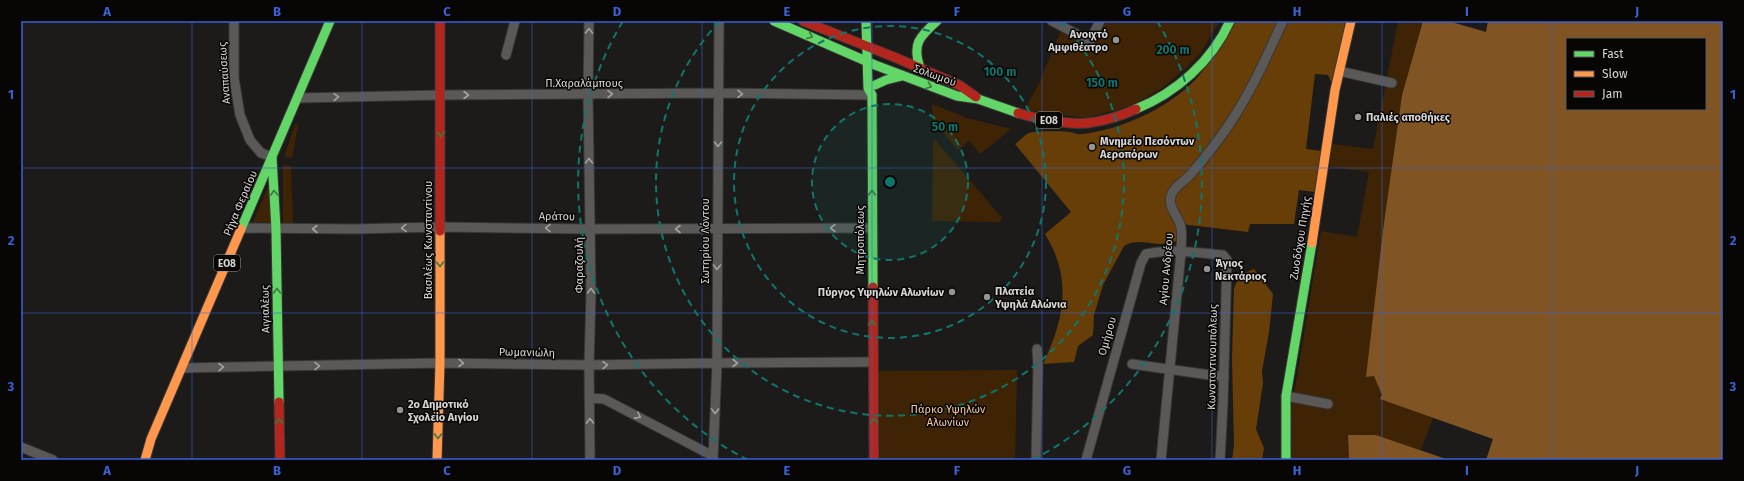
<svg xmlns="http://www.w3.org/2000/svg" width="1744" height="481" font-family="'Fira Sans',sans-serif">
	<rect width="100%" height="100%" fill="#1d1b1a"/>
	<path fill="#3e2404" d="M1100,21H1220L1200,54L1187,67L1165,86L1139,102L1120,109L1086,118L1025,110L1039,83L1063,26L1090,40Z
		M1398,21H1423L1402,95L1383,230L1366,377L1374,376L1382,395L1398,405L1433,418L1421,450L1376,435H1348L1349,460H1292L1291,413L1321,231L1357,237L1369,172L1330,167L1332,144L1373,149Z
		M932,104L967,118L1011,129L980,154L969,141L958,150L933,121Z
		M295,124L298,125L292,158L284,157Z
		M935,140L1002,218L1000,222L932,221L933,141Z
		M283,165L291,166L293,223H283Z
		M270,182L271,222H253Z
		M1017,370L1015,460H880L879,371Z"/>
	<path fill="#673e07" d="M1232,21H1351L1335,90L1328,75L1315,74L1306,149L1322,151L1315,192L1299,190L1294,224H1250L1248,232L1181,224V241C1174,241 1167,244 1159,244C1147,243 1135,239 1124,246L1103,285L1094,315L1093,335L1078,346L1074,362L1043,364C1064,319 1073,280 1045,234L1071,212L1015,144C1020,141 1024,135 1029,133C1034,131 1063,131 1069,132C1073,132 1076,135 1081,134C1120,131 1176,105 1201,73C1213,57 1222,38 1232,21Z
		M1254,269L1273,294L1269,332L1262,371L1263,383L1256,429L1264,448L1262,460H1232L1234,445L1232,358L1234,288L1240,275Z"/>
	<path fill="#815523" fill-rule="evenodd" d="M1423,21H1448L1486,32L1488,21H1723V460H1486L1493,439L1380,399L1382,395L1374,376L1366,377L1383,230L1402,95ZM1567,39H1705V109H1567Z
		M1348,435H1376L1449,460H1349Z"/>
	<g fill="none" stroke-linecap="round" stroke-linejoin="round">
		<defs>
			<path id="street" d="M234,21V78L240,115L250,140L261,153L272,157
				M589,21L588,95L591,293L589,365L590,460
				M1052,21L1090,41L1100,21
				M506,55L515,21
				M1339,71L1392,83
				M297,98L441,95L718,93L872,95
				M242,228L354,229L440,227L591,229L872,228
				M1132,364L1224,377
				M182,368L440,363L589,365L717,363L873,362
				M1286,396L1328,404
				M589,398L604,399L713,456
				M21,447L53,460
				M713,460L717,363L719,21
				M1036,460L1038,367L1037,349
				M1086,460L1141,263L1146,254C1171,248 1198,253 1223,255L1227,260L1223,403L1220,460
				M1161,460L1181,252C1181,243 1183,232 1180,224C1177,215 1168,207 1171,196C1173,187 1185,181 1191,174C1201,162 1212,149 1221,136C1247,101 1265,60 1283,21"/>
			<path id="fast" d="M774,21L875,65L957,96L978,99L1018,113
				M866,21L868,88L872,95L873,287
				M920,68C912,44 919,37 937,21
				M875,85L886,80L902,76
				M1136,109C1176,93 1212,61 1230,21
				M272,157L276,229L279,402
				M241,229L330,21
				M1286,460V396L1312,243"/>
			<path id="slow" d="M1312,243L1335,90L1351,21
				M145,460L151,439L241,229
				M437,460L440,363V231"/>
			<path id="jam" d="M440,21V231
				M803,21L894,57L959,85L976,97
				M1018,113C1037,119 1069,125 1088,123C1104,121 1121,116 1136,109
				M873,287L874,460
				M279,402L280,460"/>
		</defs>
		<use href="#street" stroke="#393736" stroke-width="11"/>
		<use href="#fast" stroke="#393736" stroke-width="11"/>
		<use href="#slow" stroke="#393736" stroke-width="11"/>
		<use href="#jam" stroke="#393736" stroke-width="11"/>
		<use href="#street" stroke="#5a5958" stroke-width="9"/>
		<use href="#fast" stroke="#63d668" stroke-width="9"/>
		<use href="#slow" stroke="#ff974d" stroke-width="9"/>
		<use href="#jam" stroke="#b3261e" stroke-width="9"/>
	</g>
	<defs><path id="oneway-chevron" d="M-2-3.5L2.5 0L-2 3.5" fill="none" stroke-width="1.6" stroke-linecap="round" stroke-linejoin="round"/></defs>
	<g stroke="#a5a3a2">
		<use href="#oneway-chevron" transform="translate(589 31) rotate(-89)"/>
		<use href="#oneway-chevron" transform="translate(610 94) rotate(-1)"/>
		<use href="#oneway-chevron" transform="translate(740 94) rotate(1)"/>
		<use href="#oneway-chevron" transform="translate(466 95)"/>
		<use href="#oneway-chevron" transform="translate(336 97) rotate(-1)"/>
		<use href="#oneway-chevron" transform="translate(718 144) rotate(91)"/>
		<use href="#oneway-chevron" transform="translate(589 161) rotate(-91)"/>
		<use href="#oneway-chevron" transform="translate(404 228) rotate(178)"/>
		<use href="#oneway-chevron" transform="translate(548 228) rotate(-179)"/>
		<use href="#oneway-chevron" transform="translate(833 228) rotate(-180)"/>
		<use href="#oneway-chevron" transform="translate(315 229) rotate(-180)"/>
		<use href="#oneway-chevron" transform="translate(678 229) rotate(180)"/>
		<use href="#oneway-chevron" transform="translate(717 267) rotate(90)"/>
		<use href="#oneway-chevron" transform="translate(591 291) rotate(-90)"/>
		<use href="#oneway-chevron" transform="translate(461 363) rotate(1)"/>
		<use href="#oneway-chevron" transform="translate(735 363)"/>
		<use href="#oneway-chevron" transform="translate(605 365) rotate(-1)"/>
		<use href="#oneway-chevron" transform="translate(317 366) rotate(-1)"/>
		<use href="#oneway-chevron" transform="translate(221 367) rotate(-1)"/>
		<use href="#oneway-chevron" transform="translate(715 411) rotate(92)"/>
		<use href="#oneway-chevron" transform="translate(638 416) rotate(28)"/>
		<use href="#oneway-chevron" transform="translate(590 421) rotate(-91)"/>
	</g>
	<g stroke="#3a783b">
		<use href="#oneway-chevron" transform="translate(810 36) rotate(23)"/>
		<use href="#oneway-chevron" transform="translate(929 86) rotate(20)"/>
		<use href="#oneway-chevron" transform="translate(441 134) rotate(90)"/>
		<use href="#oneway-chevron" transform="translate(274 193) rotate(-93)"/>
		<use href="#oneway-chevron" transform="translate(872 193) rotate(-90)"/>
		<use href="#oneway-chevron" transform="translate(440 264) rotate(90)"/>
		<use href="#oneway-chevron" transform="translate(277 291) rotate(-91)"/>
		<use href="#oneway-chevron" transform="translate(872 323) rotate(-90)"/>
		<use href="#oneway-chevron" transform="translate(279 421) rotate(-91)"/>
		<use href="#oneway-chevron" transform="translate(874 421) rotate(-91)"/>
		<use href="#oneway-chevron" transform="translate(438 436) rotate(91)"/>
	</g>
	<path fill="none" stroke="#3962d7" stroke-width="1" stroke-opacity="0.55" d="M192,21V460M362,21V460M532,21V460M702,21V460M872,21V460M1042,21V460M1212,21V460M1382,21V460M1552,21V460M21,168H1723M21,313H1723"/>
	<circle cx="890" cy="182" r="78" fill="#0f766e" fill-opacity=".12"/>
	<g fill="none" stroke="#0f766e" stroke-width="2" stroke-dasharray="7 5">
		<circle cx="890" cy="182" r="78"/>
		<circle cx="890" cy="182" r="156"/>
		<path d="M1061 22A234 234 0 1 1 719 22"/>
		<path d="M748 460A312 312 0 0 1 623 21M1157 21A312 312 0 0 1 1032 460"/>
	</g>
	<g fill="#969492" stroke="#070605" stroke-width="1.5">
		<circle cx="1116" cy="40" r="4"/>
		<circle cx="1358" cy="117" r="4"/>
		<circle cx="1092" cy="147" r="4"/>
		<circle cx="1207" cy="269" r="4"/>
		<circle cx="952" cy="292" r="4"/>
		<circle cx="987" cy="297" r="4"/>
		<circle cx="400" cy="410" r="4"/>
	</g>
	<g text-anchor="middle" stroke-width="3" stroke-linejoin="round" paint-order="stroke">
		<g fill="#070605" stroke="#999795" stroke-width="1">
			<rect x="1036" y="112" width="26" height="16" rx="3"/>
			<rect x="214" y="255" width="26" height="16" rx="3"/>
		</g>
		<g font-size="10" font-weight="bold" fill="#d7d5d3">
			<text x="1049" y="124">ΕΟ8</text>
			<text x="227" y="267">ΕΟ8</text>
		</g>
		<g font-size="11" font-weight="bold" fill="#d7d5d3" stroke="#070605" text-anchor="start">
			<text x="1108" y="38" text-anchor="end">Aνοιχτό<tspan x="1108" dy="13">Aμφιθέατρο</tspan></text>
			<text x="1366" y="121">Παλιές αποθήκες</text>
			<text x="1100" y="145">Μνημείο Πεσόντων<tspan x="1100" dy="13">Αεροπόρων</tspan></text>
			<text x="1215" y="267">Άγιος<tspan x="1215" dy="13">Νεκτάριος</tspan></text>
			<text x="995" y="295">Πλατεία<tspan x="995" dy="13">Υψηλά Αλώνια</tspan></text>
			<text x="944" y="296" text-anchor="end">Πύργος Υψηλών Αλωνίων</text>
			<text x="408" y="408">2ο Δημοτικό<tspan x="408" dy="13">Σχολείο Αιγίου</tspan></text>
		</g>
		<g font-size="11" fill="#d7d5d3" stroke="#070605">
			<text transform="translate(224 73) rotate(-94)" y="4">Αναπαύσεως</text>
			<text transform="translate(935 75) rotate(20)" y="4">Σολωμού</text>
			<text x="584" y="87">Π.Χαραλάμπους</text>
			<text transform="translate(240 203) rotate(-67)" y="4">Ρήγα Φεραίου</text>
			<text transform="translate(557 216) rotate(1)" y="4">Αράτου</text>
			<text transform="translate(1300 238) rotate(-81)" y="4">Ζωοδόχου Πηγής</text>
			<text transform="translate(428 240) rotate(-90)" y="4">Βασιλέως Κωνσταντίνου</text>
			<text transform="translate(860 240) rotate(-90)" y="4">Μητροπόλεως</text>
			<text transform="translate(705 241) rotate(-90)" y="4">Σωτηρίου Λόντου</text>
			<text transform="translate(579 265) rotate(-90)" y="4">Φαραζουλή</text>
			<text transform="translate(1166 269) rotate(-85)" y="4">Αγίου Ανδρέου</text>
			<text transform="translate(265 309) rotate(-91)" y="4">Αιγιαλέως</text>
			<text transform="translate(1107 336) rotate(-74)" y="4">Ομήρου</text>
			<text transform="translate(527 352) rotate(1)" y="4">Ρωμανιώλη</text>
			<text transform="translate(1212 357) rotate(-89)" y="4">Κωνσταντινουπόλεως</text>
		</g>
		<g font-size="11" fill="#f6caa0" stroke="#070605">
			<text x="948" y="413">Πάρκο Υψηλών<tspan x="948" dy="13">Αλωνίων</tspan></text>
		</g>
	</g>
	<circle cx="890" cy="182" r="6" fill="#0f766e" stroke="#070605" stroke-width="2"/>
	<g font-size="12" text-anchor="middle" font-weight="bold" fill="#0f766e" stroke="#070605" stroke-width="3" stroke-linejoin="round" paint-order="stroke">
		<text x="1173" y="54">200 m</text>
		<text x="1000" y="76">100 m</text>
		<text x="1102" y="87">150 m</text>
		<text x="945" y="131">50 m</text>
	</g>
	<rect width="1744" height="481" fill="none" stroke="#070605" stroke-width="44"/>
	<rect x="1566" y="38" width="140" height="72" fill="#070605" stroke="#5a5957"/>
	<rect x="1574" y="51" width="20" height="6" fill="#63d668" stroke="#5a5957"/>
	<text x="1602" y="58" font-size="12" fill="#d7d5d3">Fast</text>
	<rect x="1574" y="71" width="20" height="6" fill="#ff974d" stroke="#5a5957"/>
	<text x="1602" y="78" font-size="12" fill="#d7d5d3">Slow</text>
	<rect x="1574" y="91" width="20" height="6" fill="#b3261e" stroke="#5a5957"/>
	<text x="1602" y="98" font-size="12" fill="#d7d5d3">Jam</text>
	<rect x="22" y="22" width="1700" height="437" fill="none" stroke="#3962d7" stroke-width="1.5"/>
	<g font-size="13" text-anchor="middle" font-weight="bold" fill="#3962d7">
		<text x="107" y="16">A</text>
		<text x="277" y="16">B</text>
		<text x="447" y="16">C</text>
		<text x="617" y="16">D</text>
		<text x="787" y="16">E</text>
		<text x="957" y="16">F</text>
		<text x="1127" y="16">G</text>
		<text x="1297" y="16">H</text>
		<text x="1467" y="16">I</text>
		<text x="1637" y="16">J</text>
		<text x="11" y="99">1</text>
		<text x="1733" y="99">1</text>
		<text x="11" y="245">2</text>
		<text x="1733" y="245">2</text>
		<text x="11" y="391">3</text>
		<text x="1733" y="391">3</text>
		<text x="107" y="475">A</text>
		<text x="277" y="475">B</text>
		<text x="447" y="475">C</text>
		<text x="617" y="475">D</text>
		<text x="787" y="475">E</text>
		<text x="957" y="475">F</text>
		<text x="1127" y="475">G</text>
		<text x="1297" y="475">H</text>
		<text x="1467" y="475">I</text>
		<text x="1637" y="475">J</text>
	</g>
</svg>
